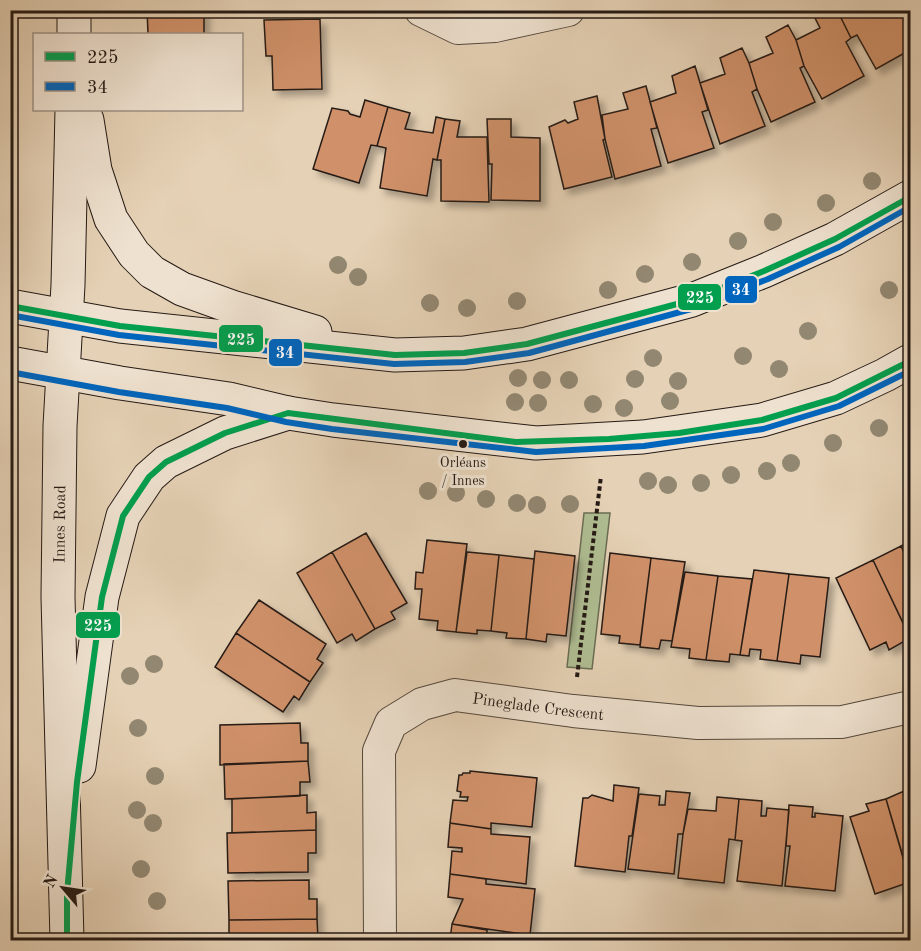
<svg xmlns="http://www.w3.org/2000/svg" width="921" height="951" font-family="'Old Standard TT',serif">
	<defs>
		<filter id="shadow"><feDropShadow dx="5.5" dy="5.5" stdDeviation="3" flood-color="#0004"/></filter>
	</defs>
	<rect width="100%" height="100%" fill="#e5d1b5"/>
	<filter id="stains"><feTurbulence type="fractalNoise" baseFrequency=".00333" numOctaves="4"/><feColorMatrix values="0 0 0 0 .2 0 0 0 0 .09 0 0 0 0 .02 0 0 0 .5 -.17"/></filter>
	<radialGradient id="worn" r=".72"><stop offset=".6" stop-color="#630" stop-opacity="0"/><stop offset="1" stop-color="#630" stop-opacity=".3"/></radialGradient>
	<path fill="#afbd92" stroke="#6a6c54" stroke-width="1.5" d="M584,513H610L592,669L567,667Z"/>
	<path fill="#d0916a" stroke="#251a15" stroke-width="1.5" filter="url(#shadow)" d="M147,10H204V34H148Z
		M815,10H837L851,38L846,42L864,76L822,99L804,66L796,40L820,28L812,12Z
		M837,10H899L910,30V50L876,69L857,35L851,38Z
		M320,19L322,89L273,90L272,56H266L264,20Z
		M788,25L796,40L804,66L800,68L815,102L771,122L757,89L749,63L773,53L766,37Z
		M742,48L749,63L757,89L752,92L765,126L720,144L700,83L725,74L720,58Z
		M695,66L708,110L702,112L714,148L668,163L650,102L676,93L672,76Z
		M646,86L657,128L651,129L661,166L615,179L605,139L602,115L628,109L623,93Z
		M597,96L605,139L603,140L612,177L564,189L549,127L565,120L568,123L578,119L574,102Z
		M365,100L388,107L377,146L371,145L359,183L313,169L332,108L348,111L350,114L360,117Z
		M388,107L410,113L405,129L433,133L436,117L445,119L437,160L433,159L427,196L380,188L386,148L377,146Z
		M445,119L460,121L457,137H487L489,202L441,201V160H437Z
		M487,119H511V137L540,138V201L491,200L492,164H489Z
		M366,533L407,603L391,612L395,619L375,629L332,552Z
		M427,540L467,544L456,632L437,630L438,621L419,619L422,589H415L416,572L423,573Z
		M910,542V566L901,546Z
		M901,546L910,566V627L906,629L873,560Z
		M535,551L575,556L566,636L547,634L546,642L526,639Z
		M332,552L375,629L356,641L352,634L337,643L297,573Z
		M467,552L499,555L491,631L477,630V634L456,632Z
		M610,553L651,558L640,645L619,643L620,636L601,634Z
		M499,555L534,559L526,639L506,638L507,633L491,631Z
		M651,558L685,562L672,641L661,640L659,649L640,647Z
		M873,560L910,638L889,650L886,642L870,650L836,578Z
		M754,570L789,574L777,661L760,659L761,650L750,649L749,656L740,655Z
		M685,572L718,576L706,660L689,658L690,649L671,647Z
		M789,574L829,578L820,657L801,655L800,664L777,661Z
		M718,576L752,579L740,655L730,654L729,662L706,660Z
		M259,600L326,644L317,659L323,663L310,682L236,633Z
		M236,633L310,682L299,700L294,696L283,712L215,667Z
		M300,723L301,743H308V761L220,765V725Z
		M308,761L310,782H300V796L225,799L224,764Z
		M470,771L537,778L532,827L491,823V829L450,823L453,800L467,801L468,797H460L461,792L457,791L459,775H462L463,773H470Z
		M614,785L639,788L632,836H629L625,872L575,866L583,798H588L592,795L613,801Z
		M666,791L690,793L683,834H678L674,874L628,869L639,794L660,796L659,805H665Z
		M904,791L906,799L910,798V880L886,799Z
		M307,795V813L316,812V830L232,833V799Z
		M717,797L739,799L735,840L729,839L724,883L678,878L683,834L688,809L716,811Z
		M739,799L762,801L761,816H766L767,808L789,810L782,886L737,881L742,841L735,840Z
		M886,799L910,882L875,894L850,817L869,811L866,804Z
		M789,805L813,807L812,817H815V813L843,816L835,891L785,886L790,846H786Z
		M450,823L491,829V834L530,837L526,884L450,874L452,851L462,852V848L448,847Z
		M316,830V853H308V872L228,873L227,833Z
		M450,874L486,879V884L535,889L530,935L452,924L463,899L448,897Z
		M309,880V899H317V919L229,920L228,881Z
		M317,919L318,939L229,940V920Z
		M452,924L487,930V936L528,940H450Z"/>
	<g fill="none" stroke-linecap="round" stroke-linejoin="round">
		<defs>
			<g id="street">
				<path d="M421,10L458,28L495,26L568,10"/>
				<path id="s1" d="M380,940L379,751L391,723L422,704L455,695L573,711L698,723L842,722L910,707"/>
			</g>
			<g id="secondary">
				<path d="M74,10V34"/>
				<path d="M87,120L95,170L111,219L134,254L152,272L182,289L232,307L315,332"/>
				<path d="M10,306L120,326L395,355L464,353L527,344L692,300L764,271L835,239L910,197"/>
				<path d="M10,363L120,383L229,399L288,413L333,420L536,443L643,437L762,420L836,398L885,375L910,361"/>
				<path d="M79,766L102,597L123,516L149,477L166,462L225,433L288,413"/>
				<path id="s2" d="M67,940L58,597L60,426L68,285L72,110"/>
			</g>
		</defs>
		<use href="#street" stroke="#55483d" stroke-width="34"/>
		<use href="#secondary" stroke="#251a15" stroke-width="35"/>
		<path stroke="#251a15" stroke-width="4" stroke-dasharray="4.5 3" stroke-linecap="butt" d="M577,677L601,476"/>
		<use href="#street" stroke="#eee1cf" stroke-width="32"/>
		<use href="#secondary" stroke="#eee1cf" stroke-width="33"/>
		<defs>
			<path id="bus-1" d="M10,306L120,326L395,355L464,353L527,344L692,300L764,271L835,239L910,197
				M67,940V893L77,782L102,597L123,516L149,477L166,462L225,433L288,413L516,442L609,439L679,433L762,420L836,398L910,361"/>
			<path id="bus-2" d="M10,315L119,335L394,364L465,362L529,353L695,308L768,279L839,247L910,207
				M10,372L119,392L227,408L286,422L332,429L536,452L644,446L763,429L839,406L910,371"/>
		</defs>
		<use href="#bus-1" stroke="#eee1cf" stroke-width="10"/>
		<use href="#bus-2" stroke="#eee1cf" stroke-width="10"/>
		<use href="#bus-1" stroke="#029f4e" stroke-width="6"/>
		<use href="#bus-2" stroke="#0065bd" stroke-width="6"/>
	</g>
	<g fill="#928771">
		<circle cx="872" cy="181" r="9"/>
		<circle cx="826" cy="203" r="9"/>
		<circle cx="773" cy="222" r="9"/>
		<circle cx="738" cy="241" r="9"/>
		<circle cx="692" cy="262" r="9"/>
		<circle cx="338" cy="265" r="9"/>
		<circle cx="645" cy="274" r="9"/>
		<circle cx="358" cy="277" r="9"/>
		<circle cx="608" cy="290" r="9"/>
		<circle cx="889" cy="290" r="9"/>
		<circle cx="517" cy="301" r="9"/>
		<circle cx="430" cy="303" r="9"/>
		<circle cx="467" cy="308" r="9"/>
		<circle cx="808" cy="331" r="9"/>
		<circle cx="743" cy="356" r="9"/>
		<circle cx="653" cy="358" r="9"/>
		<circle cx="779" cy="369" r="9"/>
		<circle cx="518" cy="378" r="9"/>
		<circle cx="635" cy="379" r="9"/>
		<circle cx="542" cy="380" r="9"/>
		<circle cx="569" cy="380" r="9"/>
		<circle cx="678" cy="381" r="9"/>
		<circle cx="670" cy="401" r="9"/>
		<circle cx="515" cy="402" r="9"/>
		<circle cx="538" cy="403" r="9"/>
		<circle cx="593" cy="404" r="9"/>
		<circle cx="624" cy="408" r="9"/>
		<circle cx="879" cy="428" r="9"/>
		<circle cx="833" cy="443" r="9"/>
		<circle cx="791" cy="463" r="9"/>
		<circle cx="767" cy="471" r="9"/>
		<circle cx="731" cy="475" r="9"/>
		<circle cx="648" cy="481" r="9"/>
		<circle cx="701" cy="483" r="9"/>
		<circle cx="668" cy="485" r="9"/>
		<circle cx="428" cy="491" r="9"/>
		<circle cx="456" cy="493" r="9"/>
		<circle cx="486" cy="499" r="9"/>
		<circle cx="517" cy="503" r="9"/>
		<circle cx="570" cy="504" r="9"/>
		<circle cx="537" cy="505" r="9"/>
		<circle cx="154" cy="664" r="9"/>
		<circle cx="130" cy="676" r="9"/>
		<circle cx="138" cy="728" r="9"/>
		<circle cx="155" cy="776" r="9"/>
		<circle cx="137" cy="810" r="9"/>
		<circle cx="153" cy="823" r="9"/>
		<circle cx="141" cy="869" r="9"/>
		<circle cx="157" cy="901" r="9"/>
	</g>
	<circle fill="#251a15" stroke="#eee1cf" stroke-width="2" cx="463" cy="444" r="5"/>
	<g text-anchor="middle" stroke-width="6" stroke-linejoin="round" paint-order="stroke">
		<g font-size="14" fill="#251a15" stroke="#eee1cf">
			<text x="463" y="467">Orléans<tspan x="463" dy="18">/ Innes</tspan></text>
		</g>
		<g font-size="16" fill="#251a15" stroke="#eee1cf">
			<text dy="6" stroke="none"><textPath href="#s2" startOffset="416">Innes Road</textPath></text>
			<text dy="6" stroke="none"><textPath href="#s1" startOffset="374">Pineglade Crescent</textPath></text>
		</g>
	</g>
	<g stroke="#eee1cf" stroke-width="2">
		<rect x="724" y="275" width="34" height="29" rx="6" fill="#0065bd"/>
		<rect x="677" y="283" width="45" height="28" rx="6" fill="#029f4e"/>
		<rect x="218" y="324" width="46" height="29" rx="6" fill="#029f4e"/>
		<rect x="268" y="338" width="35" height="29" rx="6" fill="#0065bd"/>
		<rect x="75" y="611" width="46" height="28" rx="6" fill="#029f4e"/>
	</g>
	<g font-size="16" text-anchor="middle" font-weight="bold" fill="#fff">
		<text x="741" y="295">34</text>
		<text x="700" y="303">225</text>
		<text x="241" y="345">225</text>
		<text x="285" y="358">34</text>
		<text x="98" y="631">225</text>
	</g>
	<rect width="921" height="951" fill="none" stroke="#e5d1b5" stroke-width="36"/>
	<rect x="12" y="12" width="897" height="927" fill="none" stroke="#251a15" stroke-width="3"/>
	<rect x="18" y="18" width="885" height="915" fill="none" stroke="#251a15" stroke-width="1.5"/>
	<rect x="33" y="33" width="210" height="78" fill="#eee1cf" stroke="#9e9185" stroke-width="1.5"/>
	<rect x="45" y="52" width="30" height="9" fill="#029f4e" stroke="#9e9185" stroke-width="1.5"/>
	<text x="87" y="63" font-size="18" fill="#251a15">225</text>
	<rect x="45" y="82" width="30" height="9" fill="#0065bd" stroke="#9e9185" stroke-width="1.5"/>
	<text x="87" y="93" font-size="18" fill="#251a15">34</text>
	<g transform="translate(63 888) rotate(299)" stroke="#eee1cf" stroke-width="4.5" paint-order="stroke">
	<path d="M0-4.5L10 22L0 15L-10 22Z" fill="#251a15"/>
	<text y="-9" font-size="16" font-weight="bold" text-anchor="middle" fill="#251a15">N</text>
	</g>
	<rect width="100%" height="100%" filter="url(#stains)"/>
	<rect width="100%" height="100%" fill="url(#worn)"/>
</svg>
